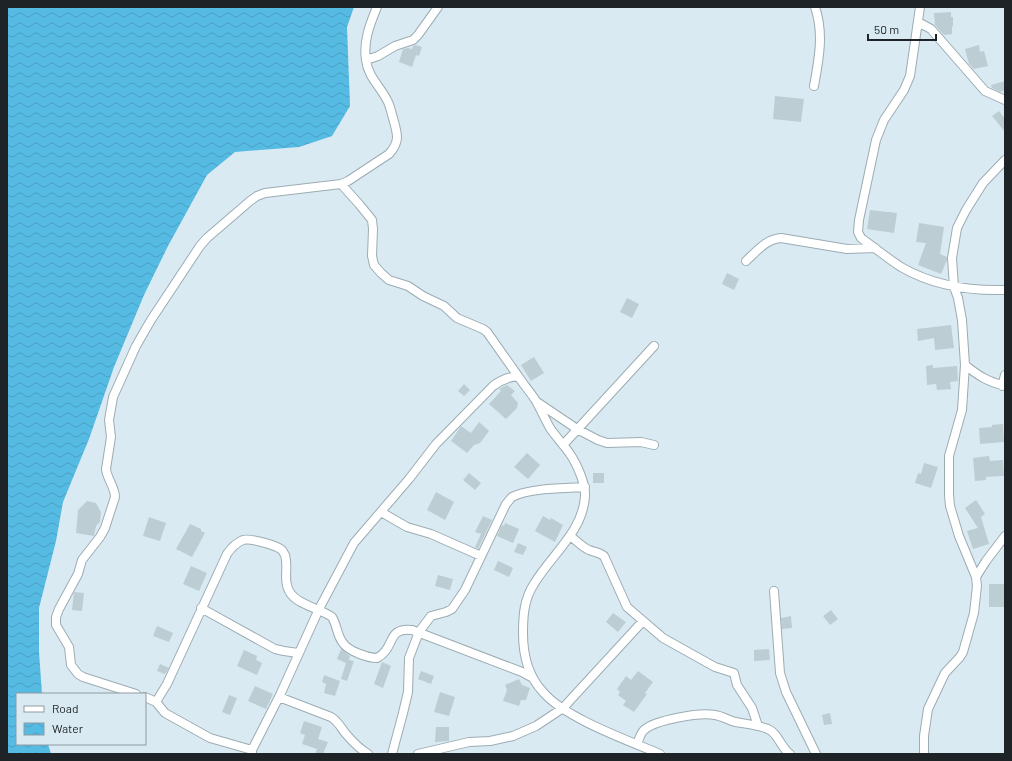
<svg xmlns="http://www.w3.org/2000/svg" width="1012" height="761" font-family="Barlow,sans-serif">
	<defs>
		<pattern id="water-waves" width="16" height="10" patternUnits="userSpaceOnUse"><rect width="16" height="10" fill="#55bbe3"/><path d="M0 5q4-4 8 0t8 0" fill="none" stroke="#4aa0c3"/></pattern>
	</defs>
	<rect width="100%" height="100%" fill="#daeaf2"/>
	<path fill="url(#water-waves)" d="M7,7H354L347,27L350,106L332,136L299,147L235,152L207,175L168,246L144,295L114,367L89,439L63,502L56,541L39,608V652L42,694H17V744H48L51,754H7Z"/>
	<path fill="#bdcdd4" d="M951,12V17H953V26L952,27V34L944,35L935,25L934,13Z
		M416,45L422,47L419,56L416,55L412,67L399,62L403,49L408,48L412,49L413,46Z
		M979,45L980,52L984,51L988,66L974,69L969,64L965,49Z
		M1005,81V90L1000,92L992,88L991,85Z
		M775,96L804,99L801,122L773,119Z
		M999,111L1005,119V132L992,116Z
		M870,210L897,213L894,233L867,229Z
		M919,223L944,227L940,254L947,257V260L941,274L918,265L926,243L916,242Z
		M727,273L739,279L734,290L722,284Z
		M627,298L639,304L632,318L620,312Z
		M951,325L954,348L935,350L934,338L918,341L917,329Z
		M534,357L544,373L531,381L521,365Z
		M933,365V368L957,366L958,381L950,382L951,389L937,390L936,384L927,385L926,366Z
		M464,384L470,390L464,396L458,391Z
		M507,385L515,391L511,395L518,403L517,408L506,419L489,404L501,391L499,389Z
		M479,422L489,431L480,443L474,445L467,453L451,441L461,426L471,433Z
		M1003,424L1004,442L980,444L979,428L992,427V425Z
		M527,453L540,465L528,479L514,467Z
		M989,456L990,461L1003,460L1004,476L986,477V480L975,481L973,458Z
		M924,463L938,467L931,488L915,483L918,473L921,474Z
		M469,473L481,483L475,490L463,480Z
		M593,473H604V483H593Z
		M436,492L454,502L445,520L427,510Z
		M976,500L985,514L981,517L989,544L973,549L967,531L978,528L965,508Z
		M87,501L96,503L101,512L100,522L96,526L94,536L76,533L78,510Z
		M483,516L492,520L478,549L475,547L481,534L475,532Z
		M543,516L550,520L551,518L563,525L555,542L535,531Z
		M149,517L166,523L160,541L143,536Z
		M505,523L519,529L513,543L497,536L502,525L504,526Z
		M190,524L201,529V531L205,533L192,557L176,549Z
		M518,543L527,547L523,555L514,552Z
		M498,561L513,568L509,577L494,570Z
		M191,566L207,573L199,591L183,584Z
		M438,575L453,579L450,590L435,586Z
		M989,584H1005V607H989Z
		M74,592L84,593L82,611L72,610Z
		M831,610L838,619L830,625L823,616Z
		M613,613L626,622L618,632L606,622Z
		M791,616L792,628L782,629L781,618Z
		M157,626L173,633L169,642L153,636Z
		M341,649L350,656L349,660L354,661L347,681L341,679L346,663L337,659Z
		M769,649L770,660L754,661V650Z
		M244,650L257,656L256,660L262,663L257,675L237,666Z
		M382,662L391,666L383,688L374,684Z
		M160,664L169,668L165,674L157,671Z
		M421,671L434,676L431,684L418,679Z
		M638,671L653,682L645,693L647,694L634,712L623,705L626,701L618,695L620,692L617,689L626,676L631,680Z
		M324,675L340,681L335,696L324,693L326,684L322,682Z
		M519,679L522,685L530,688L526,700H521L519,706L503,701L507,690L505,685Z
		M255,686L273,694L266,709L248,701Z
		M440,692L455,697L449,716L434,712Z
		M229,695L237,698L230,715L222,712Z
		M830,713L832,724L824,725L822,715Z
		M304,721L322,727L318,739L328,742L323,754H315L317,749L302,744L305,735L300,733Z
		M436,727H449V741L435,742Z"/>
	<g fill="none" stroke-linecap="round" stroke-linejoin="round">
		<defs>
			<path id="minor" d="M920,7L910,76L904,90L884,120L876,140L859,220L858,232L861,238C874,247 887,258 901,267C932,285 969,291 1005,290
				M918,22L931,29L985,91L1005,100
				M366,60L378,56L395,46L413,40L418,35L438,7
				M814,86C819,59 824,33 815,7
				M341,184L359,204L372,220L373,229L372,256L374,265L381,273L389,280L408,286L423,296L444,306L457,318L483,329L487,332L518,376
				M746,261C757,251 766,239 781,238L847,249L875,248
				M965,365C980,377 987,381 1005,386
				M1002,386L1005,375
				M537,402L577,429L598,440L607,443L641,442L654,445
				M563,445L654,346
				M381,512L407,527L431,534L481,556
				M570,536C576,540 582,547 589,550C594,552 599,552 604,556L627,607L663,638L715,667L734,673L737,685L752,708L758,726
				M976,577L986,561L1005,536
				M774,591L780,673L786,692L816,754
				M201,608L275,649L284,651L298,653
				M136,694L83,677L78,674L71,665L69,647L56,625V617L59,609L78,574L82,560L100,537L105,528L115,497C115,487 107,479 106,469L111,437L109,420L113,397L136,346L151,320L200,246L207,238L250,201L257,196L265,193L341,184L348,181L389,154C401,141 397,133 393,118C391,112 390,105 387,100C380,86 368,77 366,60C363,41 370,24 377,7
				M145,697L156,702L165,713L210,738L252,750
				M279,697L331,717C338,721 341,728 346,734C352,741 360,749 368,754
				M156,702L167,684L227,554C231,548 236,543 243,540C250,538 276,545 282,550C282,550 285,555 285,555C289,568 282,582 291,594C299,605 321,609 332,617C337,625 337,636 343,643C348,651 368,658 377,658C396,648 386,627 412,630L522,672L533,678
				M637,744C639,740 640,734 644,730C655,720 700,712 715,715C722,716 728,720 735,722C746,724 758,725 768,729C779,734 780,747 790,754
				M252,754V750L280,695L319,609L354,543L409,479L436,444L493,386C501,380 508,377 518,376C524,385 531,393 536,401C541,410 545,419 550,428C556,437 564,445 570,454C577,464 586,485 585,496C583,532 551,555 534,584C524,599 523,616 523,633C523,654 528,676 543,692C565,718 627,740 660,754
				M392,754L403,713L408,692L409,658L419,632L431,616L446,612L452,609L465,590L506,504C508,502 510,499 512,497C529,488 565,488 585,487
				M418,754L469,742L490,741L513,736L536,726L563,708L643,621
				M924,754V736L928,709L945,673L960,657L963,652L974,613L977,586L976,577L959,536L950,506L949,495V456L962,410L965,365L962,320L958,298L954,287L952,258L957,228L966,210L983,183L1005,160"/>
		</defs>
		<use href="#minor" stroke="#9cacb3" stroke-width="10"/>
		<use href="#minor" stroke="#fff" stroke-width="8"/>
	</g>
	<rect width="1012" height="761" fill="none" stroke="#1d2326" stroke-width="16"/>
	<rect x="16" y="693" width="130" height="52" fill="#daeaf2" stroke="#8e9aa0"/>
	<rect x="24" y="706" width="20" height="6" fill="#ffffff" stroke="#8e9aa0"/>
	<text x="52" y="713" font-size="12" fill="#1d2326">Road</text>
	<rect x="24" y="723" width="20" height="12" fill="url(#water-waves)" stroke="#8e9aa0"/>
	<text x="52" y="733" font-size="12" fill="#1d2326">Water</text>
	<path d="M868 34v6h68v-6" fill="none" stroke="#1d2326" stroke-width="2"/>
	<text x="874" y="34" font-size="12" fill="#1d2326" stroke="#daeaf2" stroke-width="3" paint-order="stroke">50 m</text>
</svg>
